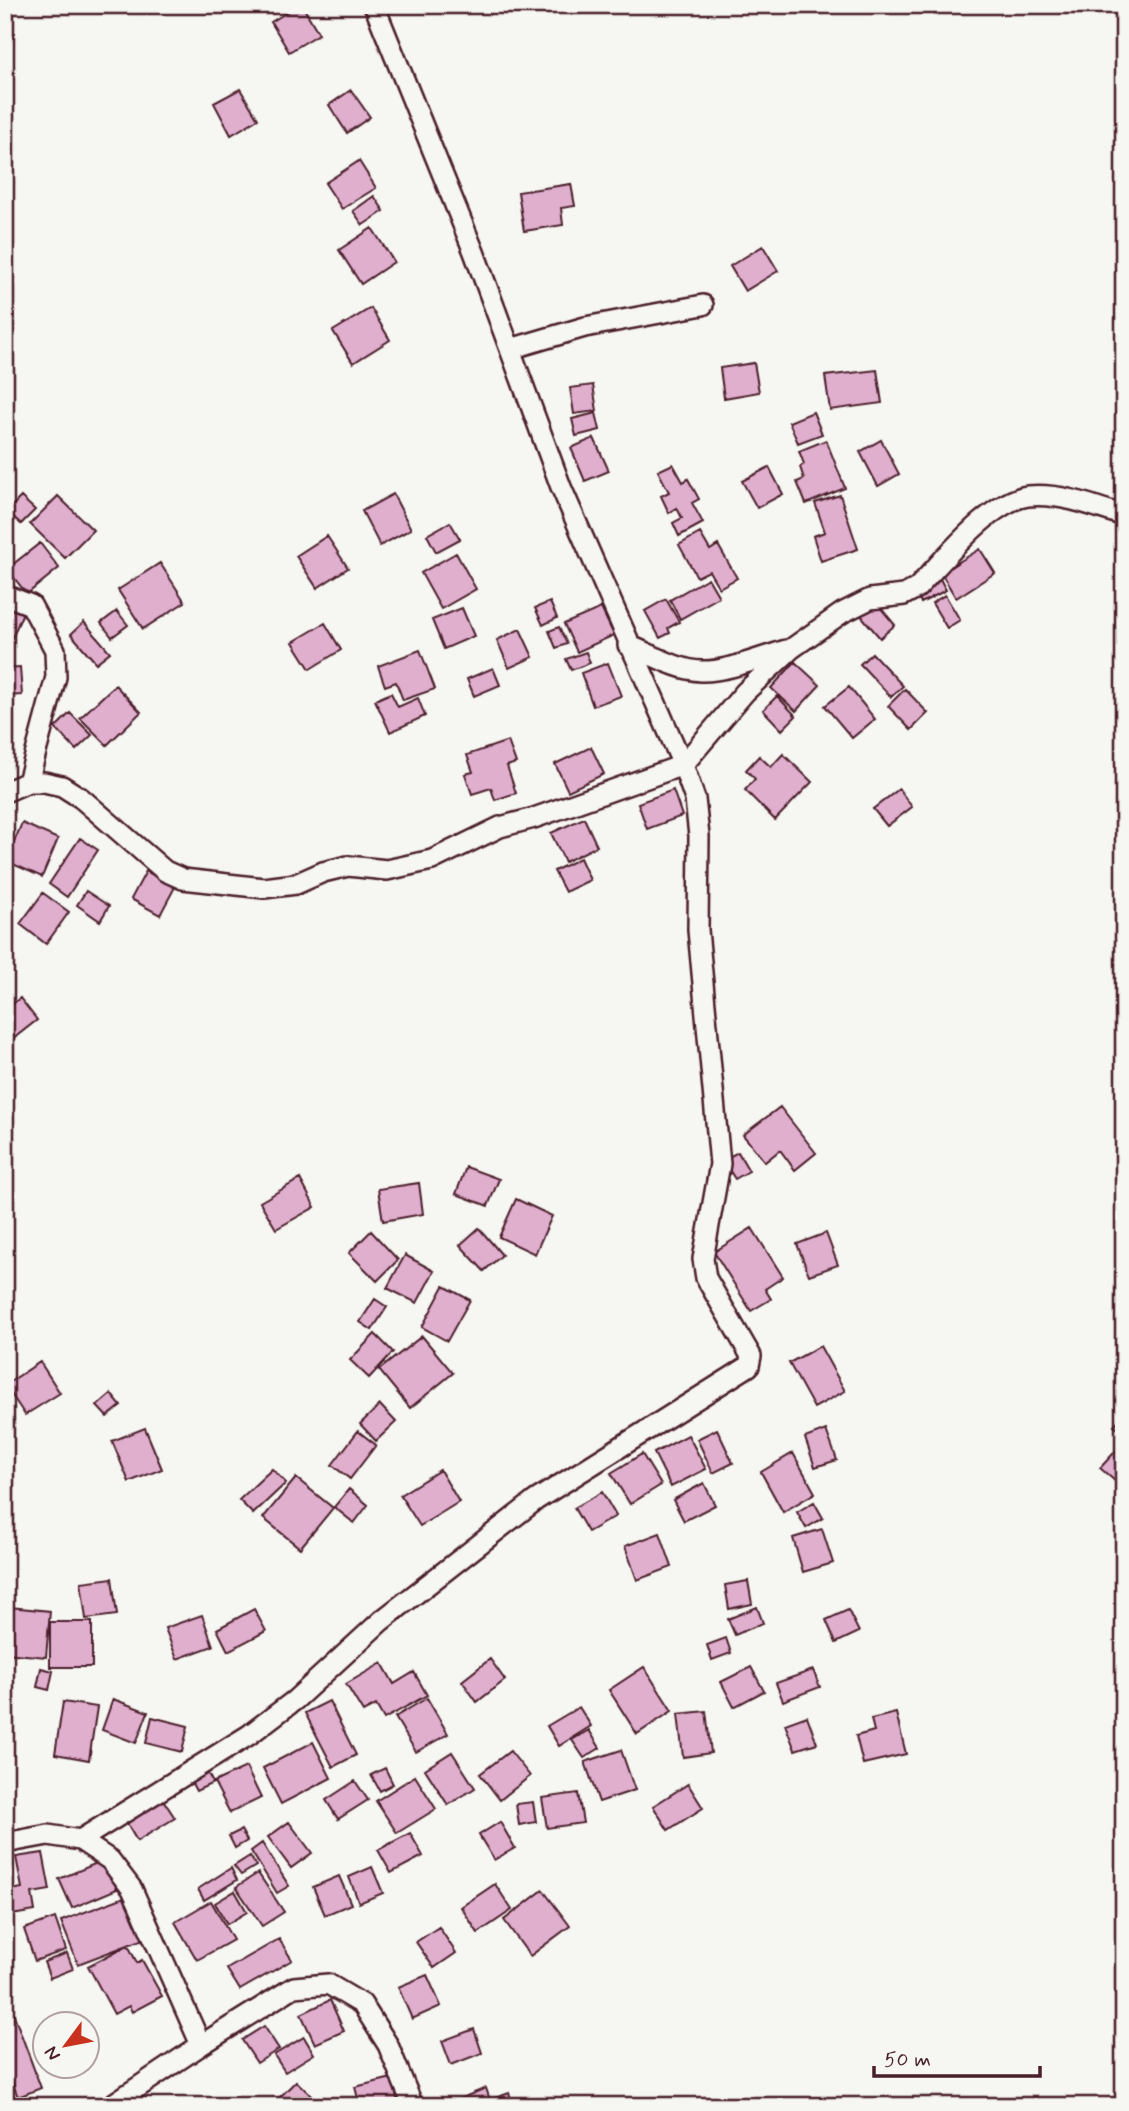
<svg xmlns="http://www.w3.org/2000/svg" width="1129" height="2111" font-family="Mynerve,sans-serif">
	<rect width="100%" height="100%" fill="#f6f6f2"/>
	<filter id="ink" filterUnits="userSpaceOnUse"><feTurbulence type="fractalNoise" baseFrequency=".0143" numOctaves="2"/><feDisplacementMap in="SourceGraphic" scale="14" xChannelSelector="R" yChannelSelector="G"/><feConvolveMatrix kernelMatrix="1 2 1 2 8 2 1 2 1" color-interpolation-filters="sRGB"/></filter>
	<g filter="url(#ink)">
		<path fill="#e0afce" stroke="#4a1f2b" stroke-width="2" d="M299,5H302L319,34L289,52L271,22Z
			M240,89L258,119L231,135L214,103Z
			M351,90L370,117L347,133L329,105Z
			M359,161L376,188L342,209L325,183Z
			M571,184L575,206L561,208L563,225L524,231L518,192Z
			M374,196L384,211L363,225L353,211Z
			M372,228L394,262L361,284L339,250Z
			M763,246L778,271L745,291L730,266Z
			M371,308L390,340L353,363L333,331Z
			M754,363L759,392L724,398L720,368Z
			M877,370L882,403L830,410L825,376Z
			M593,385L597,411L574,414L570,388Z
			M813,412L822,434L798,443L789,422Z
			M596,413L600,430L576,436L572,419Z
			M594,438L609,471L585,481L571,448Z
			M826,440L845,488L806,504L797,482L804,479L800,467L804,464L799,451Z
			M881,440L899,474L878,486L860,452Z
			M673,464L683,482L688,479L699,499L692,503L703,523L679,536L673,523L682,518L677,508L669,513L661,496L669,492L658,471Z
			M769,467L783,494L757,508L742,481Z
			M393,494L411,529L380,546L362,511Z
			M840,495L858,549L821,561L813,536L825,532L815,503Z
			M58,496L93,530L65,558L30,524Z
			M21,497L35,510L21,524L7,511Z
			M450,522L460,539L436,552L427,535Z
			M700,533L710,550L718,545L737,578L719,588L709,571L697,577L679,545Z
			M327,536L348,568L317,588L296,556Z
			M40,543L59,568L27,594L7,569Z
			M980,549L995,573L956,598L941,573Z
			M456,553L476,589L441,609L421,573Z
			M160,563L185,602L143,629L118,590Z
			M708,578L719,597L680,619L670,600Z
			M940,579L946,590L921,603L916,591Z
			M945,595L960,620L947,628L932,603Z
			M666,599L679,622L668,628L670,633L660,638L645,611Z
			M874,600L895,625L880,638L859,613Z
			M5,602L24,610L10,643L5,641Z
			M550,602L557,618L543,625L535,608Z
			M462,608L474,636L444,649L432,620Z
			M601,608L614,635L577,652L564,624Z
			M117,611L128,625L112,637L101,623Z
			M84,622L110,652L96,663L71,634Z
			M325,623L341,650L310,669L293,642Z
			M559,627L567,644L556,648L549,631Z
			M520,629L533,657L509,668L497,640Z
			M420,650L435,689L403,700L396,682L385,686L378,666Z
			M586,652L590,663L571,670L566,659Z
			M872,653L903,686L891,697L860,664Z
			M795,662L820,685L796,711L771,688Z
			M608,663L621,696L593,706L581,673Z
			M20,667L22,695L5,696V668Z
			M493,668L500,685L474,696L467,679Z
			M115,685L141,712L107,745L80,718Z
			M849,687L875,719L852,738L825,706Z
			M905,689L928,713L911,730L888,706Z
			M391,693L398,707L418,698L425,716L390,732L375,700Z
			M777,696L796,716L782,730L763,710Z
			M70,713L92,735L76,750L55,728Z
			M508,741L516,763L507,766L516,793L495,800L491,788L472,794L465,774L473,772L467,755Z
			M591,747L604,774L568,791L555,764Z
			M783,754L812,782L775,820L745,790L755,779L746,770L759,756L771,767Z
			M899,789L912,807L887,826L873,809Z
			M673,790L682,816L647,829L638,803Z
			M584,818L597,846L565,862L551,833Z
			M22,823L58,839L42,877L6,861Z
			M80,838L98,850L67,897L49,884Z
			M580,858L590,880L565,892L554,871Z
			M146,871L175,887L160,915L131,899Z
			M86,891L109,906L100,921L77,905Z
			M43,893L69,912L46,944L20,924Z
			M20,998L37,1020L14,1038L5,1027V1010Z
			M780,1107L816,1153L795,1170L780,1150L765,1162L743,1135Z
			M738,1152L749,1171L735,1179L723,1160Z
			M466,1167L499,1179L488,1206L456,1194Z
			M300,1179L315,1207L276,1229L260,1202Z
			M419,1183L423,1214L383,1221L378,1189Z
			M516,1199L552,1216L535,1254L499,1237Z
			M479,1228L502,1255L484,1271L460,1245Z
			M752,1228L783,1277L765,1289L771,1299L751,1311L714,1252Z
			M371,1231L398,1260L377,1281L349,1253Z
			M826,1233L838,1265L809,1275L797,1244Z
			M405,1255L434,1271L417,1303L387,1288Z
			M444,1286L470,1300L447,1341L422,1327Z
			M375,1299L387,1307L372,1330L360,1322Z
			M375,1334L393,1352L369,1378L350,1360Z
			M422,1336L453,1373L410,1408L379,1370Z
			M820,1346L845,1391L814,1408L789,1363Z
			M40,1362L60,1393L25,1415L5,1385Z
			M111,1394L121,1406L107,1417L97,1406Z
			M380,1405L396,1422L376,1441L360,1424Z
			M1124,1412V1433L1114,1426Z
			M145,1428L162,1469L129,1482L112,1441Z
			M717,1429L733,1463L713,1473L697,1439Z
			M826,1430L837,1460L815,1467L805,1438Z
			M358,1431L376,1445L350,1479L332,1465Z
			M688,1435L706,1469L671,1487L654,1453Z
			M1124,1442V1489L1100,1468Z
			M793,1453L815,1493L783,1512L761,1472Z
			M642,1454L661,1485L630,1504L611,1473Z
			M272,1469L286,1483L253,1514L239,1500Z
			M440,1470L459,1502L420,1526L400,1495Z
			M296,1478L333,1508L300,1548L263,1518Z
			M704,1483L715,1505L684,1521L673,1500Z
			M349,1489L368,1505L354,1523L334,1507Z
			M602,1492L616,1516L588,1532L574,1508Z
			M814,1502L823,1518L806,1528L797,1512Z
			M822,1529L833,1563L803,1572L793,1538Z
			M660,1533L672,1567L637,1580L625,1546Z
			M112,1578L117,1615L86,1619L81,1582Z
			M748,1581L752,1604L729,1609L725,1585Z
			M9,1607L50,1611L46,1657L5,1653Z
			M757,1607L763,1623L735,1635L728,1619Z
			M254,1609L266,1631L228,1651L217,1629Z
			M848,1610L859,1632L836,1643L826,1620Z
			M202,1615L213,1646L177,1659L165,1628Z
			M50,1622H92V1667H50Z
			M726,1638L731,1653L712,1660L707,1645Z
			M490,1659L505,1680L477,1702L462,1681Z
			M382,1663L394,1684L414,1672L427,1695L384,1719L376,1705L363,1712L346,1684Z
			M644,1667L672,1711L637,1734L609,1690Z
			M751,1667L764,1691L734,1707L721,1682Z
			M41,1668L53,1671L49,1690L37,1687Z
			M813,1670L820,1687L783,1701L776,1683Z
			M427,1698L448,1734L416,1752L395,1717Z
			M113,1699L148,1712L136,1743L102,1730Z
			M329,1701L356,1755L333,1767L305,1713Z
			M63,1702L97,1707L89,1760L55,1754Z
			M579,1707L591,1726L559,1746L547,1726Z
			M706,1711L711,1753L683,1757L678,1714Z
			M896,1713L906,1754L863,1764L856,1736L874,1731L871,1719Z
			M807,1716L817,1743L795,1750L785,1724Z
			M152,1717L188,1726L182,1752L146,1743Z
			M589,1730L600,1748L584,1758L572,1740Z
			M313,1742L331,1778L281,1804L263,1768Z
			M621,1750L635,1790L599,1802L585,1762Z
			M510,1751L530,1776L500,1800L480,1774Z
			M452,1752L475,1788L448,1805L425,1769Z
			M246,1767L261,1798L230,1813L214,1782Z
			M385,1768L393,1784L380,1791L371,1775Z
			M206,1770L213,1783L196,1791L189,1778Z
			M415,1776L436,1809L397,1833L376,1801Z
			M355,1781L368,1800L338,1819L326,1800Z
			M688,1784L703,1808L668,1830L653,1806Z
			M578,1793L583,1823L547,1828L542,1798Z
			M160,1795L175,1818L137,1841L123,1817Z
			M533,1802L536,1822L519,1825L516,1804Z
			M289,1822L312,1853L291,1868L268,1837Z
			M500,1822L515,1848L494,1860L479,1835Z
			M241,1830L247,1841L235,1848L229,1836Z
			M410,1833L423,1856L391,1873L378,1850Z
			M262,1843L289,1886L277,1893L251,1851Z
			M43,1853L50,1890L32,1893L35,1911L12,1915L7,1891L22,1888L16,1857Z
			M250,1856L256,1866L241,1875L234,1866Z
			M104,1860L117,1889L72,1908L59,1879Z
			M372,1867L383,1893L359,1903L349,1877Z
			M231,1868L237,1880L204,1900L198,1889Z
			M258,1873L284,1912L262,1926L236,1887Z
			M339,1876L351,1904L325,1915L313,1887Z
			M495,1884L512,1910L478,1933L461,1907Z
			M543,1890L570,1926L530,1956L504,1920Z
			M235,1891L247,1912L227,1924L215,1903Z
			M127,1896L144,1939L78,1964L61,1921Z
			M211,1901L233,1940L197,1960L175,1922Z
			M55,1918L66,1950L35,1961L24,1929Z
			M439,1927L456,1953L434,1968L416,1942Z
			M279,1939L292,1960L240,1990L227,1969Z
			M128,1945L137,1963L142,1960L162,1996L132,2012L129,2006L114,2014L88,1966Z
			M67,1953L73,1969L50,1978L44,1962Z
			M427,1975L441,2006L412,2019L398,1987Z
			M5,1996H7L41,2088L18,2097L5,2063Z
			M330,2000L344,2031L315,2044L301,2014Z
			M264,2026L279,2049L257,2063L242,2040Z
			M474,2029L482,2053L451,2065L442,2041Z
			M304,2037L314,2054L285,2072L274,2055Z
			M392,2078L399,2106H360L355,2087Z
			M296,2081L322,2106H287L279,2098Z
			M486,2088L490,2100L509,2093L514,2106H442Z
			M1032,2101L1033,2106H1011Z"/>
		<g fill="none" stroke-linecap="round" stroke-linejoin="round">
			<defs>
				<path id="street" d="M510,349L585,327L703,305
					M5,595L31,605L55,650L56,677L28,782
					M628,645C651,654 677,670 701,671C726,672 762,657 786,650
					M5,792L28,782H44L62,786L81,798L165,871L183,879L264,888L296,884L323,872L348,866L387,870L432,860L500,827L534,818L683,765L745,692L791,649L842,613L870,599L904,595L917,588C943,561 991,500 1028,496C1061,493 1094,506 1124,516
					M80,1840L249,1735L295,1700L381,1621L536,1500L749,1366L751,1356L706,1278L703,1259L720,1164L698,930L699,836L695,799L683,765L561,487L474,252L374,5
					M5,1843L48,1835L80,1840L110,1860L132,1889L201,2045
					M110,2106L201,2045L294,1987L328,1984L362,2004L388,2045L413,2106"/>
			</defs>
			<use href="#street" stroke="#4a1f2b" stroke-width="24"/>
			<use href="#street" stroke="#f6f6f2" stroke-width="19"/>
		</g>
	</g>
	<rect width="1129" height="2111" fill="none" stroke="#f6f6f2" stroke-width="28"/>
	<rect x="14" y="14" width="1101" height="2083" fill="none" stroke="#4a1f2b" stroke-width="2.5" filter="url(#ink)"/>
	<g transform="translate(66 2045) rotate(238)"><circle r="33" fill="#f6f6f2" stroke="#b1a0a2" stroke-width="2"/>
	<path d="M0-5L12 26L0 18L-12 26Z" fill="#c8321e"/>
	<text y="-10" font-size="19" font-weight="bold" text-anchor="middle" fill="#4a1f2b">N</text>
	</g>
	<path d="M874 2066v10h166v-10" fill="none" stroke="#4a1f2b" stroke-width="3.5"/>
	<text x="884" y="2066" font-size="21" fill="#4a1f2b" stroke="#f6f6f2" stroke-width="5" paint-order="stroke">50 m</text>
</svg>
